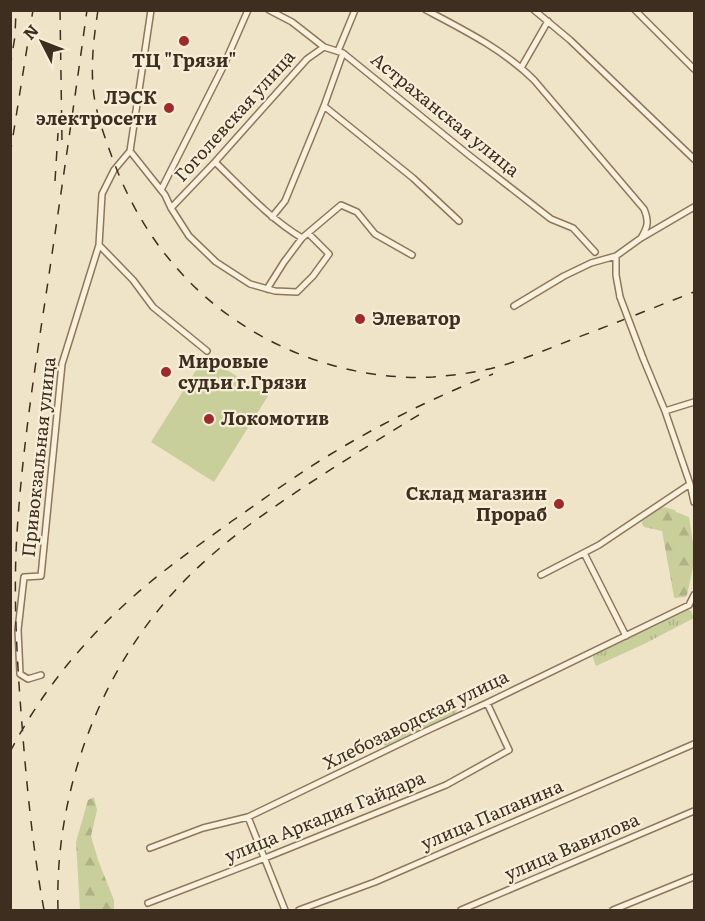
<svg xmlns="http://www.w3.org/2000/svg" width="705" height="921" font-family="Literata,serif">
	<defs>
		<pattern id="grass-tufts" width="24" height="20" patternUnits="userSpaceOnUse" patternTransform="scale(1.5)"><rect width="24" height="20" fill="#c9cf9b"/><path d="M3 7l-1-3M5 7V3M7 7l1-3M15 17l-1-3M17 17v-4M19 17l1-3" fill="none" stroke="#aeb285"/></pattern>
		<pattern id="forest-firs" width="22" height="20" patternUnits="userSpaceOnUse" patternTransform="scale(1.5)"><rect width="22" height="20" fill="#c9cf9b"/><path d="M5 1l3.5 6h-7zM16 11l3.5 6h-7z" fill="#aeb285"/></pattern>
	</defs>
	<rect width="100%" height="100%" fill="#f0e4c8"/>
	<path fill="url(#grass-tufts)" d="M686,609L691,611L694,618L644,644L596,666L593,658V655Z
		M456,705L457,709L456,713L385,746L382,740Z"/>
	<path fill="url(#forest-firs)" d="M663,507L675,510L676,512L689,517L694,550L693,567L687,595L685,597L675,598L674,597L662,531L644,527L642,524V521L659,508Z
		M94,797L97,810L91,836L98,860L114,900V910H80L76,842L88,800Z"/>
	<path fill="#c9cf9b" d="M205,356L268,396L214,482L151,442Z"/>
	<g fill="none" stroke-linecap="round" stroke-linejoin="round">
		<defs>
			<path id="minor" d="M269,10L292,22L324,47L343,53L470,156L551,219L573,228L595,252
				M426,10C464,30 504,50 534,80L644,209C649,221 648,227 641,238
				M534,10L570,40L694,159
				M635,10L694,69
				M338,51L355,10
				M521,68L548,21
				M324,106L413,178L459,221
				M130,151L165,195L171,208L189,236L216,262L250,284L275,291L297,292L313,276L329,254L308,233
				M130,151L151,10
				M215,162C243,189 269,218 302,238
				M161,190L223,67L248,10
				M171,208L215,162L307,59L324,47
				M272,217L285,201L324,106L343,53
				M99,245L133,280L153,307L207,351
				M267,289L284,262L302,238L341,205L357,212L375,234L412,255
				M620,297L616,275V256L641,238L694,207
				M514,306L564,276L591,263L616,256
				M643,358L665,411L690,484L694,502
				M665,411L694,402
				M584,553L626,636
				M541,575L599,545L690,484
				M689,605L694,595
				M41,675L28,679L20,674L18,630L24,577L41,576L62,364L99,245L102,194L114,170L130,151
				M248,817L285,910
				M150,848L203,828L248,817L424,732L487,703L689,605
				M148,903L265,858L446,785L509,750L487,703
				M299,910L375,882L694,744
				M461,910L694,811
				M613,910L694,877"/>
		</defs>
		<use href="#minor" stroke="#8d765c" stroke-width="8"/>
		<use href="#minor" stroke="#faf1dc" stroke-width="5"/>
		<path stroke="#3d2e20" stroke-width="1.5" stroke-dasharray="10 10" stroke-linecap="butt" d="M60,10L62,142
			M98,10C94,36 91,61 93,87C95,111 104,135 112,157C126,196 147,234 175,266C237,339 337,382 433,377C457,375 481,372 504,365C528,358 552,347 576,338C616,323 655,307 694,292
			M10,68L15,36L16,10
			M10,155L33,10
			M55,181L58,133
			M10,752C39,696 78,647 124,605C157,574 195,548 232,521C258,503 284,484 310,467C368,430 429,399 493,374
			M44,910C32,845 26,778 21,712C17,659 14,605 16,552C20,466 33,380 46,295C60,200 74,105 87,10
			M58,910C54,782 108,647 205,561C246,524 294,493 341,463C368,446 395,429 422,413"/>
		<defs>
			<path id="minor-bridge" d="M620,297L643,358"/>
		</defs>
		<use href="#minor-bridge" stroke="#8d765c" stroke-width="8" stroke-linecap="butt"/>
		<use href="#minor-bridge" stroke="#faf1dc" stroke-width="5"/>
	</g>
	<g fill="#9e2a2b" stroke="#f7eed8" stroke-width="2">
		<circle cx="184" cy="41" r="6"/>
		<circle cx="169" cy="108" r="6"/>
		<circle cx="360" cy="319" r="6"/>
		<circle cx="166" cy="372" r="6"/>
		<circle cx="209" cy="419" r="6"/>
		<circle cx="559" cy="504" r="6"/>
	</g>
	<g text-anchor="middle" stroke-width="4.5" stroke-linejoin="round" paint-order="stroke">
		<g font-size="18" font-weight="bold" fill="#3d2e20" stroke="#f7eed8" text-anchor="start">
			<text x="184" y="67" text-anchor="middle">ТЦ "Грязи"</text>
			<text x="157" y="104" text-anchor="end">ЛЭСК<tspan x="157" dy="21">электросети</tspan></text>
			<text x="372" y="325">Элеватор</text>
			<text x="178" y="368">Мировые<tspan x="178" dy="21">судьи г.Грязи</tspan></text>
			<text x="221" y="425">Локомотив</text>
			<text x="547" y="500" text-anchor="end">Склад магазин<tspan x="547" dy="21">Прораб</tspan></text>
		</g>
		<g font-size="18" fill="#3d2e20" stroke="#f7eed8">
			<text transform="translate(445 115) rotate(39)" y="6">Астраханская улица</text>
			<text transform="translate(235 116) rotate(-48)" y="6">Гоголевская улица</text>
			<text transform="translate(39 457) rotate(-84)" y="6">Привокзальная улица</text>
			<text transform="translate(416 720) rotate(-26)" y="6">Хлебозаводская улица</text>
			<text transform="translate(492 815) rotate(-23)" y="6">улица Папанина</text>
			<text transform="translate(325 817) rotate(-22)" y="6">улица Аркадия Гайдара</text>
			<text transform="translate(572 847) rotate(-23)" y="6">улица Вавилова</text>
		</g>
	</g>
	<rect width="705" height="921" fill="none" stroke="#3d2e20" stroke-width="24"/>
	<g transform="translate(42 42) rotate(312)" stroke="#f7eed8" stroke-width="4.5" paint-order="stroke">
	<path d="M0-4.5L10 22L0 15L-10 22Z" fill="#3d2e20"/>
	<text y="-9" font-size="16" font-weight="bold" text-anchor="middle" fill="#3d2e20">N</text>
	</g>
</svg>
